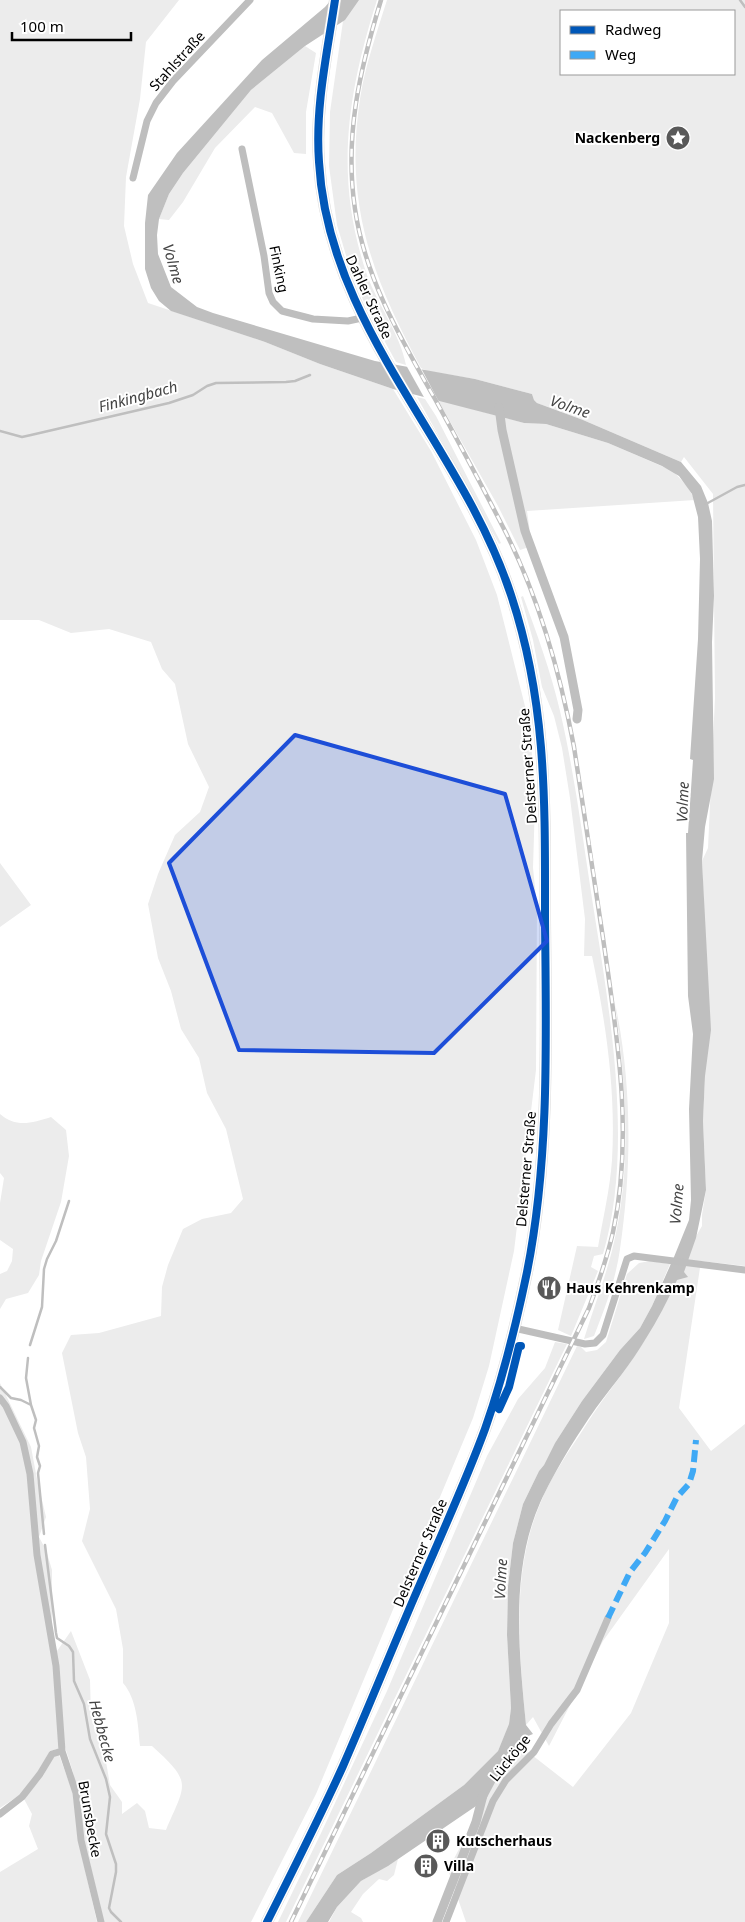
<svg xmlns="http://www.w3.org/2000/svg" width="745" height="1922" font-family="'Noto Sans',sans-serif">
	<rect width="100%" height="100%" fill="#fff"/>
	<path fill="#ececec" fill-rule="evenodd" d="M0,0H179L146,42L140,99L126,177L124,226L133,264L148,303L265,342L320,364L393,389L431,451L476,540L497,595L530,726L535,802L533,868L537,907L536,1070L514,1251L489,1366L473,1418L316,1794L251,1922H104L84,1839L73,1772L65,1747L50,1751L38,1771L21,1794L0,1808V1383L31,1447L37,1479L46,1517L39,1537L46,1550L52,1570V1634L57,1651L71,1631L90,1680L91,1715L98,1736L103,1744L110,1785L122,1802V1814L137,1803L145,1811L149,1828L166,1830C186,1783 193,1783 152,1746H140C138,1725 137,1699 123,1683V1649L116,1609L82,1541L90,1509L86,1457L78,1433L62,1353L71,1335L99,1333L161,1316L162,1287L168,1265L183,1229L202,1219L231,1213L243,1199L226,1129L207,1093L199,1058L181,1029L171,991L158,958L148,904L158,874L175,835L200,812L209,787L188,744L175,684L162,669L151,642L109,629L71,633L39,620H0Z
		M346,0H377C347,95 334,178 367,275C378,305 400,334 406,365L396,362L367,309L351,272L337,225L329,166L330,112Z
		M387,0H745V1266L701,1261L679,1408L711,1451L745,1424V1922H466L448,1870L491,1788L500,1773L523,1748L573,1787L631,1713L669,1623V1549L603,1641L549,1746L533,1717L526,1725C519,1652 511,1572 540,1504C551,1476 570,1450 586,1425C604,1396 627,1370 644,1341C666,1304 680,1262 702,1226V1215L706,1190L703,1121L705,1076L704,910L702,861L708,848L715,698L713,494L684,457L681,462L583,420L537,403L534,400L532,394L475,379L427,371L421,368C372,277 344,204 360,99C365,66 377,32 387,0ZM561,11H734V74H561Z
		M305,46L316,53L306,112V154L294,153L272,113L255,107L215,148L183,202L169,220L159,219L169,194L183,173L251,90Z
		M417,397L425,399L436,416L501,543L499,544Z
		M440,400L524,423L546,424L608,443L673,471L687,486L695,500L527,511L532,546L520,550L498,506L439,402Z
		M523,596C537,634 551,672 560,711C575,775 583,841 593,905C610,1012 634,1149 603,1254L594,1256L591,1267L598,1271L571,1336L558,1330L577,1246L598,1247C603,1218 610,1189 612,1160C616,1091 606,1024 592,956H584L585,919L570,798L562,748L554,716L542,687L533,640L521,597Z
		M0,863L31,905L0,927Z
		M615,1003C632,1083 632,1167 620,1249C616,1279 605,1308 594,1336L584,1339C595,1303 609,1269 616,1233C632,1158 625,1079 615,1003Z
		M0,1114C16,1128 32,1123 51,1117L66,1130L69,1156L61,1202L41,1261L39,1275L28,1293L6,1299L0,1309V1274L7,1271L12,1261L13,1249L0,1240V1203L4,1178L0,1173Z
		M650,1261L670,1264L652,1306L640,1328L620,1350L582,1401L555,1443L544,1465L539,1471L523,1504L513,1543L508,1586L507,1635L511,1708L509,1725L498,1751L464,1785L371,1853L337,1875L306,1922H298L577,1346L581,1347L586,1352L597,1350L606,1342L627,1274L639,1263Z
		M555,1342L567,1344L286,1922H278L322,1831L387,1691L487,1456L518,1399L545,1368Z
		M59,1755L73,1793L78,1839L97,1922H0V1872L38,1849L29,1826L32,1814L24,1799L43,1776L54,1756Z
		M398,1859L394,1875L387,1881L379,1879L363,1894L351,1912L361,1918L363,1922H329L337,1907L361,1881Z"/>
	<path fill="#bfbfbf" d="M331,0H359L345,20L305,46L251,90L183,173L169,194L159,219L157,235L158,254L171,287L197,307L213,313L375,361L475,379L532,394L534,400L537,403L583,420L681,462L701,486L708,503L712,521L714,596L712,642L714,779L705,827L702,861L711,1030L705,1076L703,1121L706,1190L696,1238L684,1272L688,1277L677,1280C668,1300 657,1321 645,1340C631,1364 613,1385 596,1408C577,1435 554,1472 540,1503C510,1571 519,1652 526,1725L533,1734L528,1736L523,1748L500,1773L483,1805L479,1804L388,1866L361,1881L337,1907L328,1922H306L337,1875L371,1853L464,1785L498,1751L509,1724L511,1708L507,1635L508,1586L513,1543L523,1504L539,1471L544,1465L555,1443L582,1401L620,1350L640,1328L652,1306L674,1257L689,1220L691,1200L689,1109L693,1034L688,996L686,833H688L693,760L690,759L698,639L700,559L698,517L692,494L679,476L662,466L608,443L546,424L524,423L393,389L320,364L265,342L171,311L159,301L151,288L145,269V223L148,195L177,153L262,60L325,7Z"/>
	<path fill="#fff" d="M406,365L421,368L439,402L425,399Z"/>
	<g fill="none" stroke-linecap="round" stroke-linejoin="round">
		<path stroke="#bfbfbf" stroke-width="2.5" d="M740,0L745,7
			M0,431L22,437L31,435L169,403L193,395L207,386L216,383L286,382L295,381L310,375
			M706,504L737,487L745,485
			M30,1345L42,1307L44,1269L47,1259L56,1241L69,1201
			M28,1358L26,1378L31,1405
			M0,1387L11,1398L21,1400L31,1405L36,1420L34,1428L39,1446L37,1457L40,1466L38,1473L44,1534
			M45,1545L56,1633L57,1638L69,1646L73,1652L74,1681L84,1704L90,1739L106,1779L110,1797L106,1834L116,1864V1872L109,1908L111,1912L121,1922"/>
		<path stroke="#bfbfbf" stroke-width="9" d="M499,407L502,430L525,531L564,637L578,710L577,719
			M437,1922L476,1822L483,1795"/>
		<defs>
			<path id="primary" d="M267,1922C293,1870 319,1819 343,1766C367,1711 390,1654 414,1598C438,1542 464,1486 485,1429C503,1378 516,1325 527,1272C550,1157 546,1033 545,917C545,804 547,703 511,595C461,443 328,328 319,162C315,107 327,54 335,0"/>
		</defs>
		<use href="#primary" stroke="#dbdbdb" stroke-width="12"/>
		<path stroke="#bebebe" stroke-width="7" d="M242,149L264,256L269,293L273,302L282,311L313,319L348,321L362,318
			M133,178L147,121L156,103L173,81L250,0
			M514,1328L585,1344L595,1343L603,1335L627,1259L634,1256L745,1270
			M0,1398L6,1406L23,1442L30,1474L37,1555L56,1666L62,1751L76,1793L81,1840L101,1922
			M0,1814L22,1797L40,1774L52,1754L62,1751
			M446,1922L493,1801L506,1780L534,1752L551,1724L577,1690L608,1618"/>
		<use href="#primary" stroke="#bebebe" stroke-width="10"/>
		<defs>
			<path id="rail" d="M291,1922L589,1308C598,1284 607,1258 613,1232C634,1135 617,1035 603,938C594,875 584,811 574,747C560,672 538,595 503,527C481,484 458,441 435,399C401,339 365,278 355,209C344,136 360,69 381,0"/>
		</defs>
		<use href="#rail" stroke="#bebebe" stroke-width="4.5"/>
		<use href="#rail" stroke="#fff" stroke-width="2.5" stroke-dasharray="8" stroke-linecap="butt"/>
		<path stroke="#3fa9f5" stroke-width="6" stroke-dasharray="12 6" stroke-linecap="butt" d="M608,1618L630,1572L645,1553L665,1521L677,1497L689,1484L693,1471L696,1440"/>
		<defs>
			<path id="cycleway" d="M499,1409L509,1387L519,1346H521
				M267,1922C293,1870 319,1819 343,1766C367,1711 390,1654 414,1598C438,1542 464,1486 485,1429C503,1378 516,1325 527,1272C550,1157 546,1033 545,917C545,804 547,703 511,595C461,443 328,328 319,162C315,107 327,54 335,0"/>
		</defs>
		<use href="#cycleway" stroke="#fff" stroke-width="11"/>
		<use href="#cycleway" stroke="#0057b8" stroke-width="8"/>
	</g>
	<path fill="#1d4ed8" fill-opacity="0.2" stroke="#1d4ed8" stroke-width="4" stroke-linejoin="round" d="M295,735L505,794L547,941L434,1053L239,1050L169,863Z"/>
	<defs>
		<symbol id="sight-disc" viewBox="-11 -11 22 22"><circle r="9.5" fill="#595959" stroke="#fff"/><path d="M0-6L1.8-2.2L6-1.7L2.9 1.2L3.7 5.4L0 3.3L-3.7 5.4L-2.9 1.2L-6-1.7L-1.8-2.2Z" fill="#fff"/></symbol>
		<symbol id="restaurant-disc" viewBox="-11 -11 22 22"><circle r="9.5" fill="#595959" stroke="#fff"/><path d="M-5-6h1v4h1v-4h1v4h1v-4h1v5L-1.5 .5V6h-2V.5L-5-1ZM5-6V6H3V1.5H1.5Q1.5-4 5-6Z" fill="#fff"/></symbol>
		<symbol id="building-disc" viewBox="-11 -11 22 22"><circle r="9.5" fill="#595959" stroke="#fff"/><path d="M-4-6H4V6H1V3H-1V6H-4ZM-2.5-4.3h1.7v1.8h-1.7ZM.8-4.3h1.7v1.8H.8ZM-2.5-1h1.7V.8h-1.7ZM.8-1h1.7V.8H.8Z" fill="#fff"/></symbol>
	</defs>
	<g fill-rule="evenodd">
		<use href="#sight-disc" x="664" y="124" width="28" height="28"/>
		<use href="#restaurant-disc" x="535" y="1274" width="28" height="28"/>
		<use href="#building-disc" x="424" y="1827" width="28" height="28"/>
		<use href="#building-disc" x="412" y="1852" width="28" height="28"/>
	</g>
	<g text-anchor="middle" stroke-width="4" stroke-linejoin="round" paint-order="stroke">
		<g font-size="14" fill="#000" stroke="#fff">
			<text transform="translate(177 61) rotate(-48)" y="5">Stahlstraße</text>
			<text transform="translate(279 269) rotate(78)" y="5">Finking</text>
			<text transform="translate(369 297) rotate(65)" y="5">Dahler Straße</text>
			<text transform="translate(528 766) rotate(-94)" y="5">Delsterner Straße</text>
			<text transform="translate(526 1169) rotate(-85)" y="5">Delsterner Straße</text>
			<text transform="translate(420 1553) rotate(-67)" y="5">Delsterner Straße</text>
			<text transform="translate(510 1758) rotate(-51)" y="5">Lücköge</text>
			<text transform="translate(90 1819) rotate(80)" y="5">Brunsbecke</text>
		</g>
		<g font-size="14" font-weight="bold" fill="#000" stroke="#fff" text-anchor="start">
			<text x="660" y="143" text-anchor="end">Nackenberg</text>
			<text x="566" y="1293">Haus Kehrenkamp</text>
			<text x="456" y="1846">Kutscherhaus</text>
			<text x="444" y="1871">Villa</text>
		</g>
		<g font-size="15" font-style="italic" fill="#444" stroke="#fff">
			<text transform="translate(173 264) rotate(74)" y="5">Volme</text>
			<text transform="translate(138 397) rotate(-15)" y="5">Finkingbach</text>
			<text transform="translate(570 407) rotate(19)" y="5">Volme</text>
			<text transform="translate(683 802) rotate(-88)" y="5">Volme</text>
			<text transform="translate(677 1204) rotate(-85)" y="5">Volme</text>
			<text transform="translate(501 1579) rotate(-87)" y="5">Volme</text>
			<text transform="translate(102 1731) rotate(75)" y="5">Hebbecke</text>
		</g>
	</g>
	<rect x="560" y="10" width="175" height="65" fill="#ffffff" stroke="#999999"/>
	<rect x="570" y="26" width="25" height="8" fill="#0057b8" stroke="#999999"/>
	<text x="605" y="35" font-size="15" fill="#000000">Radweg</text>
	<rect x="570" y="51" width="25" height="8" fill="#3fa9f5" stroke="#999999"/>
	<text x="605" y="60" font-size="15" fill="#000000">Weg</text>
	<path d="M12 32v8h119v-8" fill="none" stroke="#000000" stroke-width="2.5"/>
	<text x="20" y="32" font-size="15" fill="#000000" stroke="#ffffff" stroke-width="4" paint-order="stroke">100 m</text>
</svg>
